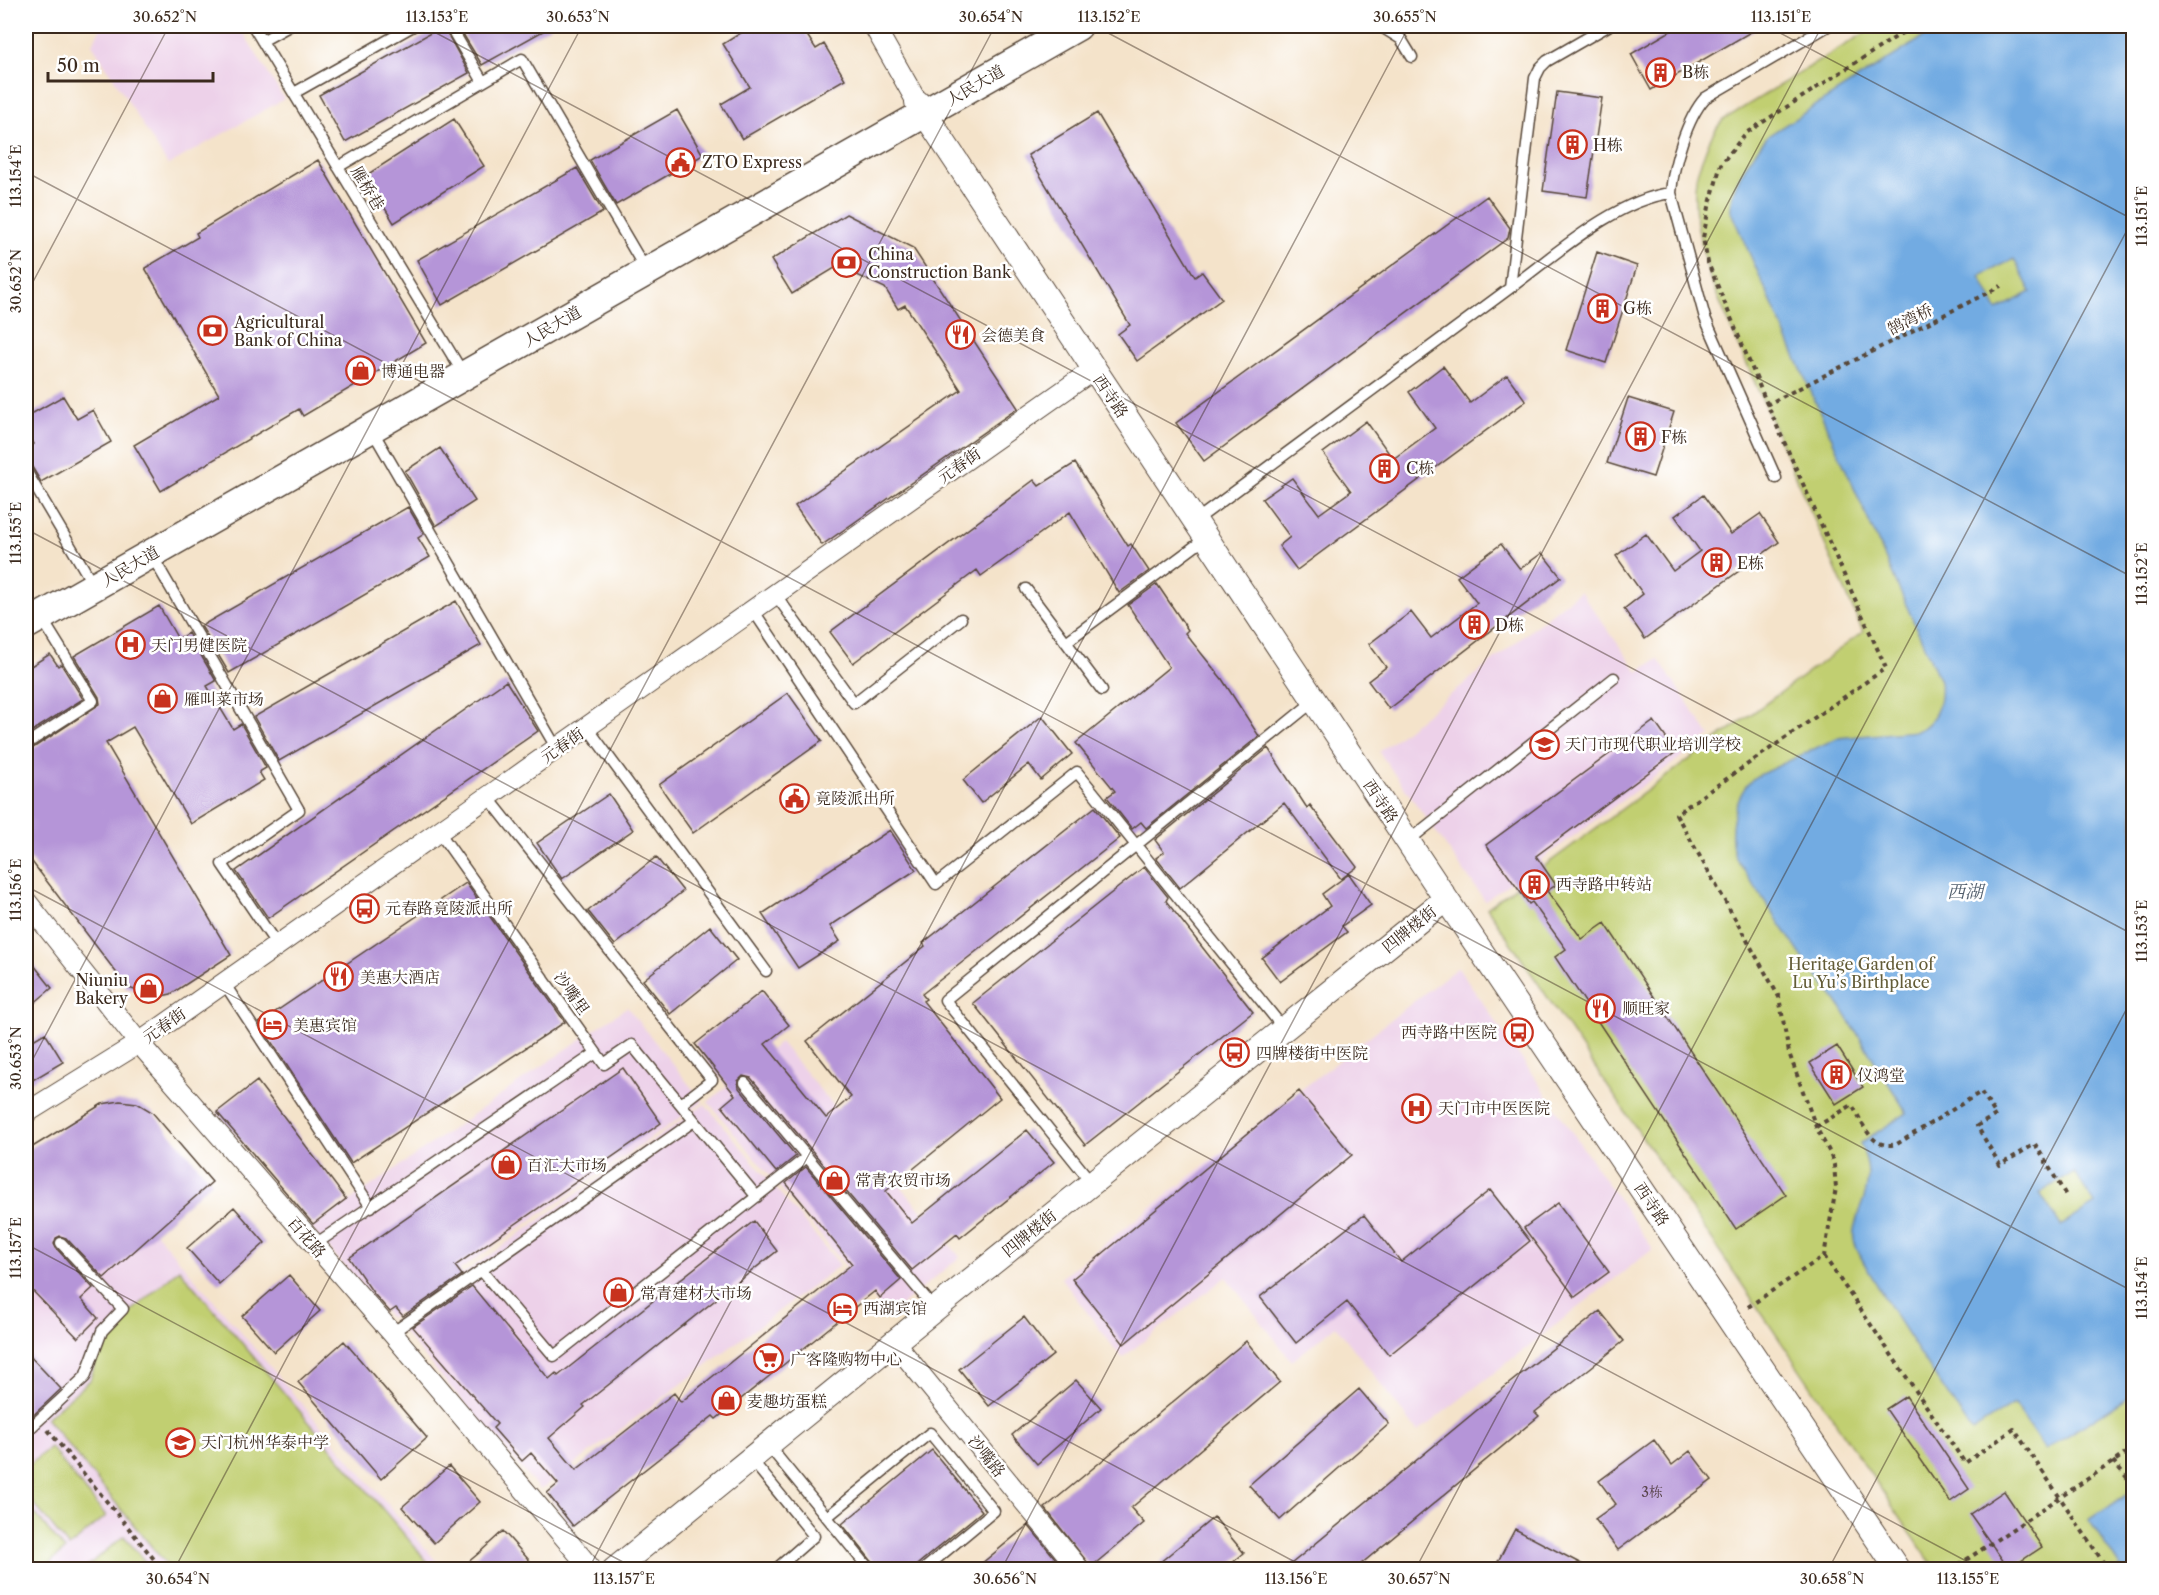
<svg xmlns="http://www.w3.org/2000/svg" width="2159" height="1595" font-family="'Libre Caslon Text','Noto Serif SC',serif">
	<rect width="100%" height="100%" fill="#fff"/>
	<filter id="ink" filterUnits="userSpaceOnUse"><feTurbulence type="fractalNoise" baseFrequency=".0167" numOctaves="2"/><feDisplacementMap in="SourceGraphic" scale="12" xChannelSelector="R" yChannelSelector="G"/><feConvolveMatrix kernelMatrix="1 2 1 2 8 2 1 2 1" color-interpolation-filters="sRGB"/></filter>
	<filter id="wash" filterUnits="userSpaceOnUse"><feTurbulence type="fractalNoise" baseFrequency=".008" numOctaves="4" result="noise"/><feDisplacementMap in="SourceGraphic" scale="24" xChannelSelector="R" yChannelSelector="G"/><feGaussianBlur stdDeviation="1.35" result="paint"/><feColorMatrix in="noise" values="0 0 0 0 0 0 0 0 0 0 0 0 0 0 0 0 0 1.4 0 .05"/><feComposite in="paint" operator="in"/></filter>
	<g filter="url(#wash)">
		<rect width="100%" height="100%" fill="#f4e3ca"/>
		<path fill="#edd1e9" d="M102,26H239L284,99L168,165L92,44Z
			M1580,591L1638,672L1658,659L1710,736L1485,901L1379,752Z
			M1458,967L1653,1249L1418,1432L1336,1326L1292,1361L1226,1277L1122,1358L1061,1278Z
			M627,1007L703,1102L390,1318L311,1228Z
			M780,1042L960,1257L888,1316L708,1102Z
			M705,1104L840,1265L540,1490L394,1322Z
			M113,1183L226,1315L443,1569H26V1262Z"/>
		<path fill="#c1cf71" stroke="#7e7c48" stroke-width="1.5" d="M1876,26H2133V1569H1935L1487,908L1863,632L1710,279C1702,247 1691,212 1696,179C1697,170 1702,161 1705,152C1709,140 1714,130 1723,120Z
			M179,1269L432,1567L430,1570L170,1569L46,1418L90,1380L97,1357L114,1327Z
			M50,1447L106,1516L69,1547L26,1494V1468Z
			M26,1503L65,1550L42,1569H26Z
			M124,1536L151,1569H88L86,1567Z"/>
		<path fill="#72abe2" stroke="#566a80" stroke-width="1.5" fill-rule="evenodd" d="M1941,26H2133V1394L2045,1450L2014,1404L1972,1431C1940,1383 1906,1335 1877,1285C1869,1271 1858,1256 1854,1240C1852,1229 1857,1220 1860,1209C1870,1185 1871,1167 1860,1143L1907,1113L1837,1001L1805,961L1735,857C1727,833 1734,793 1755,777L1837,738L1917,731C1937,723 1942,700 1940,681L1731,212C1728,188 1754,151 1769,135ZM2014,259L2031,292L1997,310L1980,276ZM2074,1172L2095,1204L2061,1226L2040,1193Z
			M2133,1491V1569H2121L2089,1520Z"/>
		<g id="blocks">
			<path fill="#b595d8" d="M443,26L469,73L345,142L319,95Z
				M458,26H552L482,65Z
				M752,26H801L816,49L824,44L845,79L742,139L721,104L750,87L723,44Z
				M1679,26H1761L1651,90L1631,54Z
				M1557,92L1602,98L1587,197L1543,191Z
				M677,110L703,155L616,205L590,160Z
				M1097,113L1195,277L1202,272L1222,299L1137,361L1118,334L1130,325L1028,155Z
				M454,119L484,166L394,223L365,176Z
				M318,160L426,343L303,416L299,409L161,491L134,445L219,395L145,268L198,237L196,233Z
				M577,168L603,212L442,305L417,260Z
				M1487,196L1510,228L1508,238L1204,461L1176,423Z
				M846,214L913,248L1018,408L822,545L795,506L961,390L905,305L898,309L885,288L838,266L792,294L771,260Z
				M1597,252L1637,266L1606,363L1566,350Z
				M1443,366L1470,403L1507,375L1526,401L1297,570L1279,546L1290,537L1262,499L1292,478L1319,514L1351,491L1323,453L1366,421L1393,459L1435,428L1409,392Z
				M63,396L77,419L93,410L111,442L41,482L32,467L26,461V449L34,444L26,430V417Z
				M1628,398L1674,412L1653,477L1607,463Z
				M440,448L475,501L436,526L405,471Z
				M1075,463L1128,546L1131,544L1149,571L1119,593L1070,512L981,576L977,570L853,663L830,632L1034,480L1039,486Z
				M1703,495L1731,534L1760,514L1779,542L1645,639L1624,609L1643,594L1616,556L1646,534L1673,571L1700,551L1675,516Z
				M408,507L424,534L418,538L430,557L229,673L201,626Z
				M1501,544L1520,569L1542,553L1561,577L1389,709L1368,681L1386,667L1369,644L1411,612L1431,638L1477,603L1457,577Z
				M1157,584L1188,630L1185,633L1222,679L1259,736L1146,828L1141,822L1132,829L1107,797L1115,791L1076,743L1169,667L1128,605Z
				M456,601L481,645L279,761L254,717Z
				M159,606L178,639L188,633L216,681L207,686L233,729L241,724L266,768L259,772L264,780L191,824L133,727L106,743L231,955L171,994L157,997L125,987V984L26,854V751L30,750L100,704L99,697L74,656Z
				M50,654L58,666L61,664L83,699L26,735V669Z
				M506,681L538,731L268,918L236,871Z
				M788,693L822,741L693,833L659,785Z
				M1042,716L1072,754L1041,780L1029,764L981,803L963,780Z
				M1654,721L1676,752L1536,856L1556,885L1547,891L1582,939L1605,923L1786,1195L1736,1229L1555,957L1566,949L1532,902L1529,904L1486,845Z
				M1268,748L1307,808L1310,805L1357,867L1341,879L1284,803L1180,888L1156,858L1164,852L1155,840Z
				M609,794L633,830L562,879L537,843Z
				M1095,807L1120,838L922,994L926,999L923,1001L1000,1098L886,1191L912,1223L1027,1130L1054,1162L960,1238L957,1234L912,1270L751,1078L743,1076L738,1081L739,1088L796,1156L776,1172L722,1106L735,1095L695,1044L762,991L789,1025L765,1044L826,1118L851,1097L807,1041L925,946L923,943Z
				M890,830L916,870L830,926L840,941L798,968L762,914Z
				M656,857L683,891L615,945L588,911Z
				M1144,867L1168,897L1166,901L1253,1012L1085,1145L973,1003Z
				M1349,874L1371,905L1342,926L1347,932L1280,982L1262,958L1330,906L1322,894Z
				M466,883L565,1022L351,1163L259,1023Z
				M710,926L737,960L670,1014L643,980Z
				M26,955L52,988L26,1010Z
				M45,1033L63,1062L26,1084V1044Z
				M1837,1046L1863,1087L1836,1104L1810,1063Z
				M623,1068L661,1123L455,1266L462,1275L403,1316L396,1308L390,1312L374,1294L349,1258Z
				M257,1081L346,1199L313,1224L217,1112Z
				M1299,1091L1352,1155L1124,1344L1072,1279Z
				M120,1101L137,1103L152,1112L212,1182L104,1278L66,1238L60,1236L56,1238L54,1244L56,1248L93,1288L81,1299L98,1318L78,1338L26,1284V1151L102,1104Z
				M806,1167L901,1280L880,1298L875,1291L716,1419L713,1416L573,1526L547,1493L558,1484L531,1453L522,1461L493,1428L497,1424L413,1327L472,1286L549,1379L556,1373L558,1376L754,1221L777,1251L583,1405L585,1407L549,1438L576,1470L674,1393L681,1402L852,1264L786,1183Z
				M1490,1190L1530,1241L1389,1355L1347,1302L1296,1343L1260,1297L1364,1215L1401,1262Z
				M1558,1203L1609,1272L1575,1297L1524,1228Z
				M234,1207L265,1243L219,1284L187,1248Z
				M289,1275L320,1311L274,1352L242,1316Z
				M1600,1311L1624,1341L1535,1412L1539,1416L1355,1569H1285L1511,1382Z
				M1024,1317L1053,1355L989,1406L959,1369Z
				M344,1341L427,1438L381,1479L298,1382Z
				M1246,1341L1280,1382L1131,1508L1144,1523L1091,1567L1045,1508Z
				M26,1352L61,1389L26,1422Z
				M1076,1380L1101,1408L1037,1464L1012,1435Z
				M1359,1389L1389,1424L1280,1520L1249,1485Z
				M1906,1396L1969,1489L1950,1502L1886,1409Z
				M1654,1440L1672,1465L1690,1451L1712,1480L1618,1550L1595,1519L1616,1504L1599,1481Z
				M932,1450L982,1511L918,1564L916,1569H878L842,1524Z
				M449,1466L480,1502L434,1543L402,1507Z
				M2004,1491L2042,1547L2009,1569L1970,1514Z
				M1214,1517L1244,1553L1225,1569H1152Z
				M1028,1525L1064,1569H975Z
				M1515,1529L1591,1569H1494Z
				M503,1531L537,1569H460L479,1553Z"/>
		</g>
	</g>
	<g filter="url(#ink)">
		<use href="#blocks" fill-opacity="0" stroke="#574638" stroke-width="1.5"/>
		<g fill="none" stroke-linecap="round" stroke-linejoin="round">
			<defs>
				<path id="service" d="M253,26L458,365
					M450,26L483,82
					M1380,26L1401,39L1412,57
					M262,41L289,26
					M294,93L413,26
					M338,167L522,59L640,260
					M1510,288C1555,255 1615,200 1671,193
					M372,430L557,749
					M26,471L87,574
					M1776,478L1705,318L1671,193C1673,165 1687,118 1705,98L1828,26
					M1195,521L1510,288L1535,78L1540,68L1547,61L1608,26
					M151,554L299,810L222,864L277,945
					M1026,589L1102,690
					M775,594L854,703L961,619
					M753,610L936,884L1077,772L1284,1029
					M1066,642L1206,538
					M587,727L766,971
					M26,744L93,701L41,617
					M488,797L712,1080L681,1104
					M439,832L604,1064L632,1045L757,1197
					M1408,841L1614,678
					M224,983L371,1207
					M745,1083L935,1309
					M1092,1183L945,1000L1314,701
					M314,1245L596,1053
					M481,1270L554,1356L807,1157
					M392,1333L694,1121
					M26,1432L85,1377L102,1331L123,1309L61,1243
					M768,1445L870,1570
					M751,1459L814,1536L775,1570
					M827,1517L930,1433L994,1511L923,1570"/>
				<path id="minor" d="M874,26L917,102
					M26,901L139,1043L392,1333L592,1570
					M26,1113L139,1043L1093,370
					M894,1342L1080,1570"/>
				<path id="tertiary" d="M917,102L1446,899L1898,1570
					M614,1570L935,1309L1446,899"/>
				<path id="secondary" d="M26,625L1078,26"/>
			</defs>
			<use href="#service" stroke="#574638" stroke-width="13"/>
			<use href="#minor" stroke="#574638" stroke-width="22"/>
			<use href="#tertiary" stroke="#574638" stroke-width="26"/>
			<use href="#secondary" stroke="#574638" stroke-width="31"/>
			<path stroke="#574638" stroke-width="4" stroke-dasharray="4.5 4.5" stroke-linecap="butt" d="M1766,405L2001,286
				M1816,1127L1852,1105C1863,1123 1871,1151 1897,1144L1981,1092L1996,1115L1977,1126L2000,1165L2035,1144L2067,1197
				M1824,1256L1965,1463L2014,1429L2105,1565L2098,1570
				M1748,1307L1824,1256L1836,1188L1834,1165L1830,1153L1816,1127L1789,1053L1779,997L1676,814L1886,668L1767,404L1708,263L1703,238L1709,207L1721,164L1746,133L1913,26
				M48,1430L163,1570
				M2113,1461L2134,1486
				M1951,1570L2134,1448"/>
			<use href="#service" stroke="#fff" stroke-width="10"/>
			<use href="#minor" stroke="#fff" stroke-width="20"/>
			<use href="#tertiary" stroke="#fff" stroke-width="24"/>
			<use href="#secondary" stroke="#fff" stroke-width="28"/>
		</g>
	</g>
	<path fill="none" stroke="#3b2a1e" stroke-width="1.5" stroke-opacity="0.45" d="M423,26L2134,935M1095,26L2134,578M1767,26L2134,220M26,172L2134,1292M26,295L169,26M26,529L1983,1570M26,886L1310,1570M26,1072L582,26M26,1244L638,1570M174,1570L995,26M588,1570L1409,26M1001,1570L1822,26M1415,1570L2134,217M1828,1570L2134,995"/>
	<defs>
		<symbol id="building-ring" viewBox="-11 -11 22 22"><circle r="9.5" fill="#fff" stroke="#c8321e" stroke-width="1.5"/><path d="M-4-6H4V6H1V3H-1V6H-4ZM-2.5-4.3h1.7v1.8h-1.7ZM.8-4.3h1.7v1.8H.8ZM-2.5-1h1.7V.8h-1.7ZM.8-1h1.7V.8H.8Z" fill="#c8321e"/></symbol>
		<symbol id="civic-ring" viewBox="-11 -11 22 22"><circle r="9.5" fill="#fff" stroke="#c8321e" stroke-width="1.5"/><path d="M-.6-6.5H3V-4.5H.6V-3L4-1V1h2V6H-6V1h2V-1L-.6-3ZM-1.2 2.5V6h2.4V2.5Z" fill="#c8321e"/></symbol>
		<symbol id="bank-ring" viewBox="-11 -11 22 22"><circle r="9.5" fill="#fff" stroke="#c8321e" stroke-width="1.5"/><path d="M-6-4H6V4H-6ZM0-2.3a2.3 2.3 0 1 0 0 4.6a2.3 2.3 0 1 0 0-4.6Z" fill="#c8321e"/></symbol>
		<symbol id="restaurant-ring" viewBox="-11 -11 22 22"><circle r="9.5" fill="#fff" stroke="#c8321e" stroke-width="1.5"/><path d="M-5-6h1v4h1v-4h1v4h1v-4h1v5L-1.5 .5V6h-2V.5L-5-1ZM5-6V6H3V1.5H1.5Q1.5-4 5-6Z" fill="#c8321e"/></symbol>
		<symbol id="shop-ring" viewBox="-11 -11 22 22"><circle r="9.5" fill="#fff" stroke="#c8321e" stroke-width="1.5"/><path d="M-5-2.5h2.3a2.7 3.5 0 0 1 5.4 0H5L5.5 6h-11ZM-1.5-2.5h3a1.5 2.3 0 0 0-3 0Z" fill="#c8321e"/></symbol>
		<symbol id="hospital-ring" viewBox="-11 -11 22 22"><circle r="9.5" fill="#fff" stroke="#c8321e" stroke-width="1.5"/><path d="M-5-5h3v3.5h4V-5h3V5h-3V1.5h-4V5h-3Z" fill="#c8321e"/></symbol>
		<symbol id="school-ring" viewBox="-11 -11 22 22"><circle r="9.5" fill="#fff" stroke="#c8321e" stroke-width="1.5"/><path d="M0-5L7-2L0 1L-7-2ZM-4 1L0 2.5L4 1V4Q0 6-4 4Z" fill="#c8321e"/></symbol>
		<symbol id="bus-ring" viewBox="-11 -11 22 22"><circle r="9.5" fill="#fff" stroke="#c8321e" stroke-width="1.5"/><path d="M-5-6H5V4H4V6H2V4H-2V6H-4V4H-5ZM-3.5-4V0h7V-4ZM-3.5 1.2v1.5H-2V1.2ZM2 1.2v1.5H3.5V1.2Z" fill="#c8321e"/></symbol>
		<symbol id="hotel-ring" viewBox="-11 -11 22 22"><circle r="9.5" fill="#fff" stroke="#c8321e" stroke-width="1.5"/><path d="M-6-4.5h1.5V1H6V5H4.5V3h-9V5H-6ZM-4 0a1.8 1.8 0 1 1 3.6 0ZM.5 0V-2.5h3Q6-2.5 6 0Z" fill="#c8321e"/></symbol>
		<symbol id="supermarket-ring" viewBox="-11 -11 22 22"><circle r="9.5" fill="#fff" stroke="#c8321e" stroke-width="1.5"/><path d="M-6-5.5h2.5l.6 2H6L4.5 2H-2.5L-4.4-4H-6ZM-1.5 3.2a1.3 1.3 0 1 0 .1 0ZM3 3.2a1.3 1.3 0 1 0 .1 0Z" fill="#c8321e"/></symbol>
	</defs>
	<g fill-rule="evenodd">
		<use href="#building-ring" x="1644" y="56" width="33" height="33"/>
		<use href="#building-ring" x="1556" y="128" width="33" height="33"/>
		<use href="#civic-ring" x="664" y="146" width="33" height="33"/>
		<use href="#bank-ring" x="830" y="246" width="33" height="33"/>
		<use href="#building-ring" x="1586" y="292" width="33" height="33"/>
		<use href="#bank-ring" x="196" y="314" width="33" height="33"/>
		<use href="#restaurant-ring" x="944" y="318" width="33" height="33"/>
		<use href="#shop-ring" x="344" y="354" width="33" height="33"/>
		<use href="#building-ring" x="1624" y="420" width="33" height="33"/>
		<use href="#building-ring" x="1368" y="452" width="33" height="33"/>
		<use href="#building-ring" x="1700" y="546" width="33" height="33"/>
		<use href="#building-ring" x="1458" y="608" width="33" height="33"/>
		<use href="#hospital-ring" x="114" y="628" width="33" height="33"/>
		<use href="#shop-ring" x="146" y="682" width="33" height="33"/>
		<use href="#school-ring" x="1528" y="728" width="33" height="33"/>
		<use href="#civic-ring" x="778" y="782" width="33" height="33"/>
		<use href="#building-ring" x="1518" y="868" width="33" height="33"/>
		<use href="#bus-ring" x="348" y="892" width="33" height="33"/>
		<use href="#restaurant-ring" x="322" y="960" width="33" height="33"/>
		<use href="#shop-ring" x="132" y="972" width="33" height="33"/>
		<use href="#restaurant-ring" x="1584" y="992" width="33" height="33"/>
		<use href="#hotel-ring" x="256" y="1008" width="33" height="33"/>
		<use href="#bus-ring" x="1502" y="1016" width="33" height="33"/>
		<use href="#bus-ring" x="1218" y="1036" width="33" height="33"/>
		<use href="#building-ring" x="1820" y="1058" width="33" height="33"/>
		<use href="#hospital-ring" x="1400" y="1092" width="33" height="33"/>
		<use href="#shop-ring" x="490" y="1148" width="33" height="33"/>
		<use href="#shop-ring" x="818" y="1164" width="33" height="33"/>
		<use href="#shop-ring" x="602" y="1276" width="33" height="33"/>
		<use href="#hotel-ring" x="826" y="1292" width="33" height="33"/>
		<use href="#supermarket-ring" x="752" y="1342" width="33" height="33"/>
		<use href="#shop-ring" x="710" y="1384" width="33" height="33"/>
		<use href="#school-ring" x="164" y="1426" width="33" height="33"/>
	</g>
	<g text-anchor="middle" stroke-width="5" stroke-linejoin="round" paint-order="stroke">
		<g font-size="14" fill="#5a454c">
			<text x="1652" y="1497">3栋</text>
		</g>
		<g font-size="16" fill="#3b2a1e" stroke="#fff" text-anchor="start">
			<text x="1682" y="78">B栋</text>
			<text x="1593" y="151">H栋</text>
			<text x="702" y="168">ZTO Express</text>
			<text x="868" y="260">China<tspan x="868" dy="18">Construction Bank</tspan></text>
			<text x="1623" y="314">G栋</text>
			<text x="234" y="328">Agricultural<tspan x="234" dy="18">Bank of China</tspan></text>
			<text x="981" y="341">会德美食</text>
			<text x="381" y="377">博通电器</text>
			<text x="1661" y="443">F栋</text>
			<text x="1406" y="474">C栋</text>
			<text x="1737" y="569">E栋</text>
			<text x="1495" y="631">D栋</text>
			<text x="151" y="651">天门男健医院</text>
			<text x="184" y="705">雁叫菜市场</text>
			<text x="1565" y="750">天门市现代职业培训学校</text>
			<text x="815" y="804">竟陵派出所</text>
			<text x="1556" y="890">西寺路中转站</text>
			<text x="385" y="914">元春路竟陵派出所</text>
			<text x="360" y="983">美惠大酒店</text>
			<text x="128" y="986" text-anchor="end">Niuniu<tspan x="128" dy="18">Bakery</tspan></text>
			<text x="1622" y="1014">顺旺家</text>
			<text x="293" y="1031">美惠宾馆</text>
			<text x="1497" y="1038" text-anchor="end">西寺路中医院</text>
			<text x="1256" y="1059">四牌楼街中医院</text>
			<text x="1857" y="1081">仪鸿堂</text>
			<text x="1438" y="1114">天门市中医医院</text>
			<text x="527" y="1171">百汇大市场</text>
			<text x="855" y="1186">常青农贸市场</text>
			<text x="640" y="1299">常青建材大市场</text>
			<text x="863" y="1314">西湖宾馆</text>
			<text x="790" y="1365">广客隆购物中心</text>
			<text x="747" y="1407">麦趣坊蛋糕</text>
			<text x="201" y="1448">天门杭州华泰中学</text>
		</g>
		<g font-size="16" fill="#3b2a1e" stroke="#fff">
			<text transform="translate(975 85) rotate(-30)" y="6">人民大道</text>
			<text transform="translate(368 188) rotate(59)" y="6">雁桥巷</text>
			<text transform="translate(1910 319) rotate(-27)" y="6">鹄湾桥</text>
			<text transform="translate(552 326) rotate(-30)" y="6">人民大道</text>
			<text transform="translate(1111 396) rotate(56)" y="6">西寺路</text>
			<text transform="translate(959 465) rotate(-35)" y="6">元春街</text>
			<text transform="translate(130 566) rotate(-30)" y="6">人民大道</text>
			<text transform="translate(562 745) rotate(-35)" y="6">元春街</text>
			<text transform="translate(1381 801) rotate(56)" y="6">西寺路</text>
			<text transform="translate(1409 929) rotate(-39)" y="6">四牌楼街</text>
			<text transform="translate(572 993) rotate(55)" y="6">沙嘴里</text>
			<text transform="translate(164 1025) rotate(-35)" y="6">元春街</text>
			<text transform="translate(1652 1204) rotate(56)" y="6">西寺路</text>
			<text transform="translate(1029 1233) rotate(-39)" y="6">四牌楼街</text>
			<text transform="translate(307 1237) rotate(49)" y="6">百花路</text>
			<text transform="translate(987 1456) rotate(51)" y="6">沙嘴路</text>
		</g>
		<g font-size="16" fill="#635c37" stroke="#fff">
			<text x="1861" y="970">Heritage Garden of<tspan x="1861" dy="18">Lu Yu’s Birthplace</tspan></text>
		</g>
		<g font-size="18" font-style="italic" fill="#515e6c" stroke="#fff">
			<text x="1965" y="898">西湖</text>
		</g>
	</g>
	<rect width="2159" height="1595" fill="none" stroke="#fff" stroke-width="66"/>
	<path d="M48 72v9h165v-9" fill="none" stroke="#3b2a1e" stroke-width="3"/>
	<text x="57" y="72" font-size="18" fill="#3b2a1e" stroke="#ffffff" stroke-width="4.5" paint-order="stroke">50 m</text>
	<rect x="33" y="33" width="2093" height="1529" fill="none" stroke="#3b2a1e" stroke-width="2"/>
	<g font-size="15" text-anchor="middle" fill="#3b2a1e">
		<text x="165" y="22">30.652°N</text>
		<text x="437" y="22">113.153°E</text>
		<text x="578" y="22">30.653°N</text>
		<text x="991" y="22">30.654°N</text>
		<text x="1109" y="22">113.152°E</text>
		<text x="1405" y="22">30.655°N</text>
		<text x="1781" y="22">113.151°E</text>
		<text transform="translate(16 176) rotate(-90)" y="5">113.154°E</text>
		<text transform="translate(2142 216) rotate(-90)" y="5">113.151°E</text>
		<text transform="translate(16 281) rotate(-90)" y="5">30.652°N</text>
		<text transform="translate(16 533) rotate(-90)" y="5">113.155°E</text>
		<text transform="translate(2142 574) rotate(-90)" y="5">113.152°E</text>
		<text transform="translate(16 890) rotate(-90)" y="5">113.156°E</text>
		<text transform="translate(2142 931) rotate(-90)" y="5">113.153°E</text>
		<text transform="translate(16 1058) rotate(-90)" y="5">30.653°N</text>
		<text transform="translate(16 1248) rotate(-90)" y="5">113.157°E</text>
		<text transform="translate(2142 1288) rotate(-90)" y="5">113.154°E</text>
		<text x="178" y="1584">30.654°N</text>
		<text x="624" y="1584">113.157°E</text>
		<text x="1005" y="1584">30.656°N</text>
		<text x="1296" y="1584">113.156°E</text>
		<text x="1419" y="1584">30.657°N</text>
		<text x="1832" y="1584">30.658°N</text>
		<text x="1968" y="1584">113.155°E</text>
	</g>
</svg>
